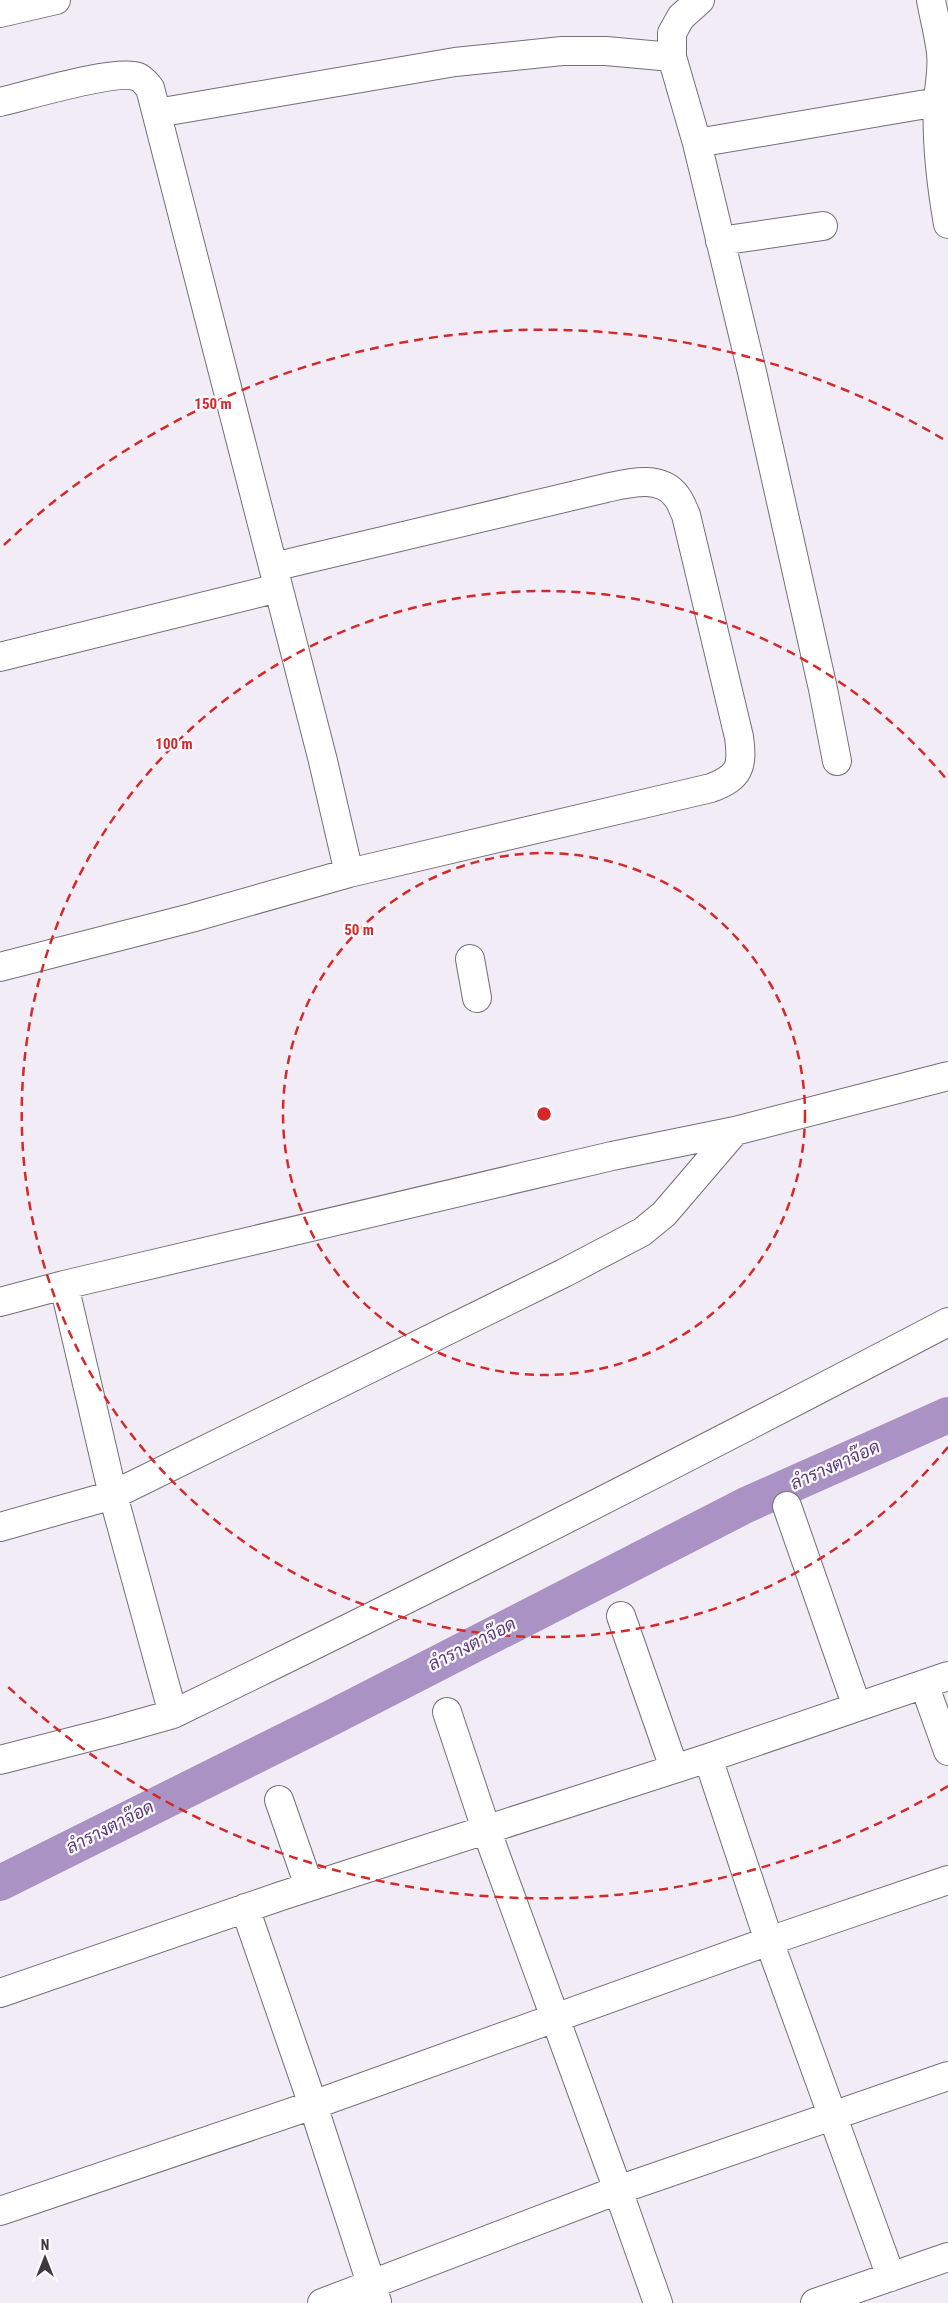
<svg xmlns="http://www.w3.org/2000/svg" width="948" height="2303" font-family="'Roboto Condensed',Sarabun,sans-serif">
	<rect width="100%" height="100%" fill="#f1ecf6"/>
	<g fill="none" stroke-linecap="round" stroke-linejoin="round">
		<path stroke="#aa92c4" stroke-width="36" d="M0,1883L331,1718L746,1505L948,1415"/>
		<defs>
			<path id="minor" d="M700,0L681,17L672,33V57L697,143L752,372L823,689L837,761
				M931,0C934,17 939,35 941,53C943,70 939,85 938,102C936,143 941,184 948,224
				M0,13L56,0
				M0,102C26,96 118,68 138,77C143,79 147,85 150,88L323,761L349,873
				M157,113L455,62L562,51H606L672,57
				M697,143L938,102
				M720,241L823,226
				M0,657L278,588
				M470,959L477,998
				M0,967L191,918L349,873L711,788C740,777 743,767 739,737L686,515C683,509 681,502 677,497C661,474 629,483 606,488L273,567
				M64,1285L612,1156L735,1131L948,1076
				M0,1302L64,1285L113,1495L173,1714L113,1731L0,1760
				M787,1506L857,1707
				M0,1527L113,1495L564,1273L642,1232L664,1214L735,1131
				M621,1616L674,1768
				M924,1684L948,1751
				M447,1712L486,1829L618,2190L948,2076
				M173,1714C434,1588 692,1456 948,1322
				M708,1758L769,1941L891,2277
				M279,1800L309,1886
				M245,1908L313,2105L377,2302
				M0,1993L281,1896L708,1758L948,1676
				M0,2211L313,2105L769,1941L948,1880
				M322,2303L618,2190L658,2303
				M815,2303L948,2257"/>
		</defs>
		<use href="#minor" stroke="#736f77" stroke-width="30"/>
		<use href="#minor" stroke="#fff" stroke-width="28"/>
	</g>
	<g fill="none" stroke="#d62828" stroke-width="2.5" stroke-dasharray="9 6">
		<circle cx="544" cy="1114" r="261"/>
		<path d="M948 1447A523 523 0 1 1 948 781"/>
		<path d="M948 1786A784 784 0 0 1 4 1683M4 545A784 784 0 0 1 948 442"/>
	</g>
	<g text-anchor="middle" stroke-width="4.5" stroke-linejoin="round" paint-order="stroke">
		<g font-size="18" font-style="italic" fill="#5b3a79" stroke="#fdfbff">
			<text transform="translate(835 1465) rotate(-24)" y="6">ลำรางตาจ๊อด</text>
			<text transform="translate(472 1644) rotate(-27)" y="6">ลำรางตาจ๊อด</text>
			<text transform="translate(110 1827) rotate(-27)" y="6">ลำรางตาจ๊อด</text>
		</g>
	</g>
	<circle cx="544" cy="1114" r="8" fill="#d62828" stroke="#fdfbff" stroke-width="2.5"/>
	<g font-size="15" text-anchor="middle" font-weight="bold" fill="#d62828" stroke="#fdfbff" stroke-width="4.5" stroke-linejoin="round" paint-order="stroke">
		<text x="213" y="409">150 m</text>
		<text x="174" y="749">100 m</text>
		<text x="359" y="935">50 m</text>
	</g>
	<g transform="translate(45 2258)" stroke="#fdfbff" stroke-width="4" paint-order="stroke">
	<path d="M0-4L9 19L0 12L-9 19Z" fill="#3c3a3e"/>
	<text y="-8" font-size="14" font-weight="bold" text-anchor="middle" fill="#3c3a3e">N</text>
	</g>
</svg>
